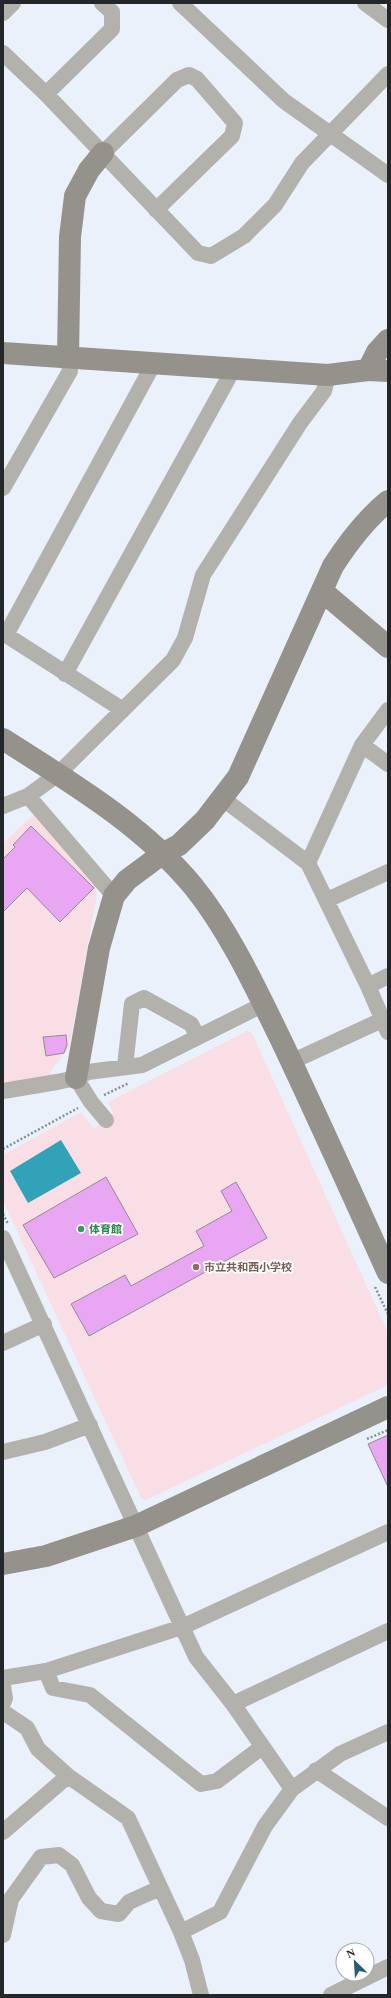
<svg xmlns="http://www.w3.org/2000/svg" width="391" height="1998" font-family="'Times New Roman','Noto Sans JP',serif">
	<rect width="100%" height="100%" fill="#eaf1fb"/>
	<path fill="#f9dfe5" d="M34,814L94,883L97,894L69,1048L51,1071V1077L3,1084V843Z
		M247,1031L252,1033L388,1333V1385L146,1500L141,1498L3,1201V1155L81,1112L94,1129L113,1113L108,1102Z"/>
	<path fill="#31a2b7" d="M61,1140L81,1173L28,1203L10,1171Z"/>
	<path fill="#e8a6f3" stroke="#928b93" d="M31,826L94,888L60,922L27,888L3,912V859L15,847L13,845Z
		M66,1035L67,1045L64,1053L46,1056L43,1037Z
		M106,1177L138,1234L54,1278L23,1225Z
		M236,1182L267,1238L89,1336L71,1304L125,1275L131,1286L204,1246L196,1231L232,1211L221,1191Z
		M388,1435V1487L368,1444Z"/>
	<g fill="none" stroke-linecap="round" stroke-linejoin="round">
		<path stroke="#8a8f95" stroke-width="2.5" stroke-dasharray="2 2" stroke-linecap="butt" d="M104,1095L129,1083
			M3,1149L78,1108
			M3,1214L8,1224
			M375,1287L388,1314
			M367,1439L388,1430"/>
		<path stroke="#b3b1ac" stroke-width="16" d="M180,3L284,101L388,175
			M365,3L388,20
			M3,13L13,3
			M3,53L46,94L198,253L211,256L244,236L275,205L302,163L388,74
			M46,94L112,29V12L102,3
			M103,153L177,80L189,75L197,79L235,123L232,136L156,210
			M3,488L70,371L68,357
			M3,633L123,710
			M6,635L154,363
			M65,674L234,368
			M362,745L388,764
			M28,796L114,896
			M222,798L308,863L368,986L388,976
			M3,806L28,796L58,774L173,660L185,638L203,575L300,423L324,391L328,375
			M308,863L362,745L388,710
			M327,900L388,872
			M368,986L388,1032
			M291,1062L382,1020
			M125,1066L132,1004L144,998L191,1024L198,1037
			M76,1078L91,1102L106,1120
			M3,1091L57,1082L76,1078L88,1072L142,1065L264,1004
			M3,1238L196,1657L233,1704L292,1789
			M3,1343L44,1324
			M3,1452L45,1442L90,1425
			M46,1671L53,1688L90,1695L201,1784L217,1781L262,1747
			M3,1678L46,1671L182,1627L388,1532
			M3,1686L5,1698L3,1703
			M233,1704L388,1631
			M3,1712L27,1728L38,1749L68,1776L128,1818L181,1932L192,1960L201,1995
			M316,1770L388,1818
			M3,1832L68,1776
			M181,1932L220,1912L265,1826L292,1789L340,1754L388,1732
			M3,1935L11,1899L41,1857L59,1855L72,1865L89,1898L101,1911L119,1914L129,1902L160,1888
			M331,1995L388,1967"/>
		<path stroke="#95928b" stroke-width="22" d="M3,353L328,375L368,370L388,371
			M68,357L70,237L75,196L89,170L103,153
			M368,370L377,352L388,340
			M322,591L388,647
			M3,739C70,782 142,824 193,886C229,930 257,991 282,1042C318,1118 353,1196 388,1273
			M76,1078L99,948L114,896L127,880L162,854L179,845L205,820L238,777L333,566C349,541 365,520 388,501
			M3,1564L46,1556L136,1526L388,1407"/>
	</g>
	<circle fill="#2e9e5b" stroke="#fff" stroke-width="1.5" cx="81" cy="1229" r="4"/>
	<circle fill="#8d6e63" stroke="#fff" stroke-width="1.5" cx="196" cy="1267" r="4"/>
	<g text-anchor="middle" stroke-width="3.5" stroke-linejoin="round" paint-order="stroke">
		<g font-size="11" font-weight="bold" fill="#27864d" stroke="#fff" text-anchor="start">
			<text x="89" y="1233">体育館</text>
		</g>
		<g font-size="11" font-weight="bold" fill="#785e54" stroke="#fff" text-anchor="start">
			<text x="204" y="1271">市立共和西小学校</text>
		</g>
	</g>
	<rect width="391" height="1998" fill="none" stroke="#24272a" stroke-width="8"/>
	<g transform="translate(355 1962) rotate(335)"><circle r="19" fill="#ffffff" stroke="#a7a9aa"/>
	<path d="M0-3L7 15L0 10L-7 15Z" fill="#275d78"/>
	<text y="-6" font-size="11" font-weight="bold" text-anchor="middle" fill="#24272a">N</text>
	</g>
</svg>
